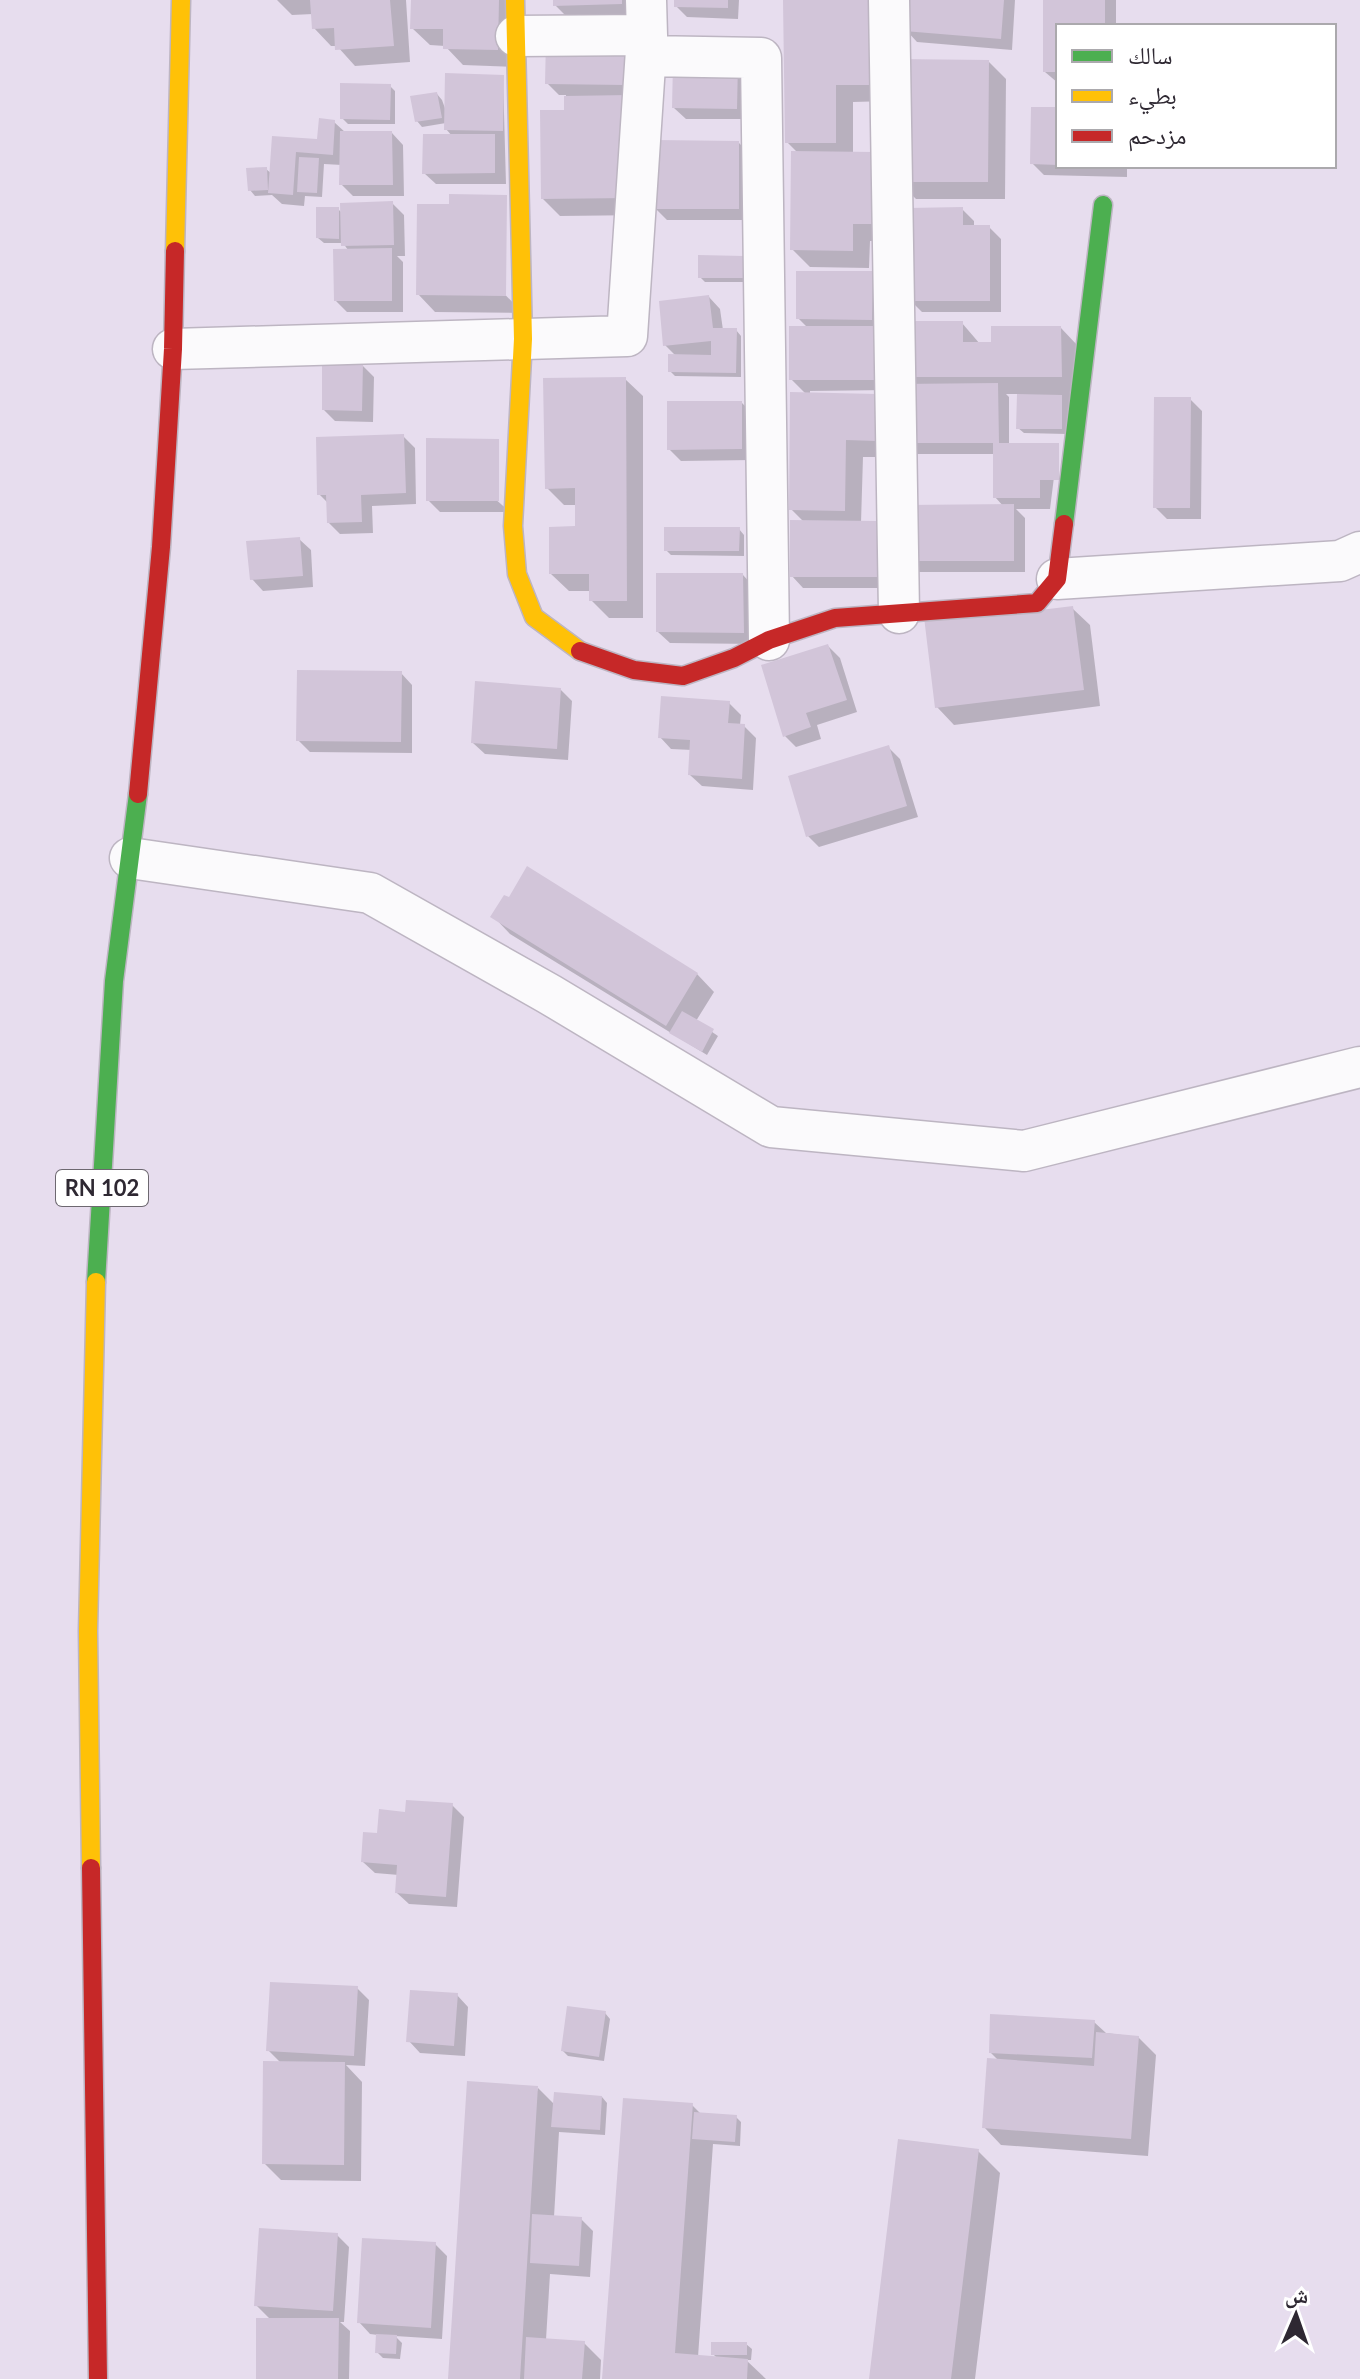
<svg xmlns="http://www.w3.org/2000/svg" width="1360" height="2379" font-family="Lato,'Noto Naskh Arabic',sans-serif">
	<rect width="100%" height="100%" fill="#e7ddee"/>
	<path fill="#0003" d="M277,0H406L410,62L355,66L337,46H331L314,28L313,14L292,15Z
		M413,0H516L515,67L463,65L445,46L430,45L412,28Z
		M555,0H638L639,21L572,22L555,5Z
		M676,0H739L738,19L687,17L676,6Z
		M786,0L889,101L853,102V154L889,241H870L869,268L810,267L792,249L798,153L787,142Z
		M908,0H1015L1012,50L917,42L906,30Z
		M1045,0H1116V26H1058V83L1045,72Z
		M624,41L646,215L560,216L543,199L566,112V95H559L547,83Z
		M989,62L1006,79L1005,199H916L898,181Z
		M675,65L749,77L748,119H686L674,108Z
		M503,77L506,184H436L424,173L452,136L446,129V123L422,127L417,121L437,94L442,100L446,111Z
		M390,86L395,91V124H348L342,118Z
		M1058,109V166H1127V177L1044,175L1032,163Z
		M334,122L346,133H392L403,145L404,196H353L341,184L342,165L324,164L322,197L305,196L304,206L282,204L272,195L255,196L250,190L266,169L272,174L274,139L319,142Z
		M739,143L750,154V220H667L655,208Z
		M392,203L404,215L405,256H397L403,262V312H347L336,301L348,250L343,243H324L318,238L338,209L342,213Z
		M419,206L523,313L435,312L418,294Z
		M962,209L974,221V227H989L1001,239V312H922L910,300Z
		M743,258L748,263V282H705L700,277Z
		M872,273L884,285L889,390L810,391V394L876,396L893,457H863L861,523H877L889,588H803L792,576L804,522L791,509L806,394L791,379L808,328L798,318Z
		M709,297L720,309L723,330H736L741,336V377L675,376L670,371L676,356L665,345Z
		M962,323L980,344H993L1061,328L1078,346L1066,434L1024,433L1018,428L1019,394H1006L1009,397V445H1058L1050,509H1016L1025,518V572H919L907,560L1004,507L995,497V454H914L905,376Z
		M362,365L374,377L373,422L335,421L324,410Z
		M625,379L643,396V618H609L591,600V591H569L551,574L577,528V505H564L547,488Z
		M1190,399L1202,411L1201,519H1167L1155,507Z
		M742,403L753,414V460L681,461L669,449Z
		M403,436L415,448L416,504L372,506L373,533L340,534L328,522V503L319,494Z
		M428,440L510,512H440L428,500Z
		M739,529L744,535V556L671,555L666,550Z
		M299,539L311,550L313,587L263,591L252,579Z
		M743,575L754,587L755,644L670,643L658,632Z
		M1072,608L1090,625L1100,706L954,725L937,707Z
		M828,646L840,658L857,712L817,725L821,739L796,747L785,736Z
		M401,673L412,685V753L310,752L298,740Z
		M560,689L572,701L568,760L485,754L473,743Z
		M729,703L741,715L740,725L744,726L756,738L753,790L702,786L690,775L692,750L671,749L660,737Z
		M888,747L900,759L918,817L819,847L808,836Z
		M493,916L697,974L714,992L696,1021L718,1036L707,1055L510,934Z
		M452,1805L464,1817L457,1907L409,1904L397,1893L399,1875L375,1873L363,1862L379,1835L406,1814Z
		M357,1988L369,2000L365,2066L346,2065L362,2082L361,2181L281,2180L264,2163L281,2063L268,2050Z
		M457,1995L468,2007L465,2056L420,2053L409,2041Z
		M605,2013L610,2019L604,2061L568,2056L563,2051Z
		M1094,2022L1106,2033L1138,2037L1156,2055L1148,2156L1001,2145L984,2127L999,2061L991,2053Z
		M538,2088L555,2105L602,2097L607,2103L605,2135L559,2132L554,2217L581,2219L593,2231L590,2277L550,2274L546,2340L584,2343L601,2360L600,2379H450Z
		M692,2105L701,2114L736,2117L741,2122L740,2146L713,2144L698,2357L717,2358L713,2354L746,2344L752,2349L751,2360H746L766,2379H604Z
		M978,2151L1000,2173L975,2379H871Z
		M337,2235L349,2247L344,2322H340L350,2331L349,2379H259L271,2320L256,2305Z
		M435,2244L447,2256L442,2339L395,2336L402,2343L400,2359L383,2358L377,2352L378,2335L370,2334L359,2322Z"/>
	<path fill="#d2c5d9" d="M310,0H390L394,46L335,50L334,28L312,29Z
		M411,0H499L498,50L443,49V29H410Z
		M553,0H622V4L553,6Z
		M674,0H728V8L674,7Z
		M783,0H872V85H836V143H785Z
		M906,0H1004L1001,39L904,31Z
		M1043,0H1105V26H1058V72H1043Z
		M546,39H625V85L545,84Z
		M897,59L989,60L988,182H896Z
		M673,63H738L737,109L672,108Z
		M445,73L504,75L503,131L444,130Z
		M340,83L391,84L390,120L340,119Z
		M437,92L442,118L415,122L410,96Z
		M629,95V198L541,199L540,110H564V96Z
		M1031,107H1058V165L1030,164Z
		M319,118L335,120L333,155L296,152L293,195L268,193L272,136L317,139Z
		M340,131H392L393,185H339Z
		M423,134H495V173L422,174Z
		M654,140L739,141V209H653Z
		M791,151L874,152L873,224H853V251L790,250Z
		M299,157L319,158L317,193L297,192Z
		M267,167L268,190L248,191L246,168Z
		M449,194L507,195L506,296L416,295L417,204H449Z
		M393,201L394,245L341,246L340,203Z
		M316,207H339V239L316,238Z
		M963,207V225H990V301H908V208Z
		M392,248V301H334L333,249Z
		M698,255L744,256L743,278H698Z
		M796,271H873L872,320L796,319Z
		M709,295L713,328H737L736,373L668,372V354L711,355V341L663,346L659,301Z
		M903,321H963V342H991V326H1061L1062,377H903Z
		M789,326H878V380H789Z
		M322,362L363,363L362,411L322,410Z
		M626,377L627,601H589V574H549V527L575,526V488L545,489L543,378Z
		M998,383L999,443H1059V480H1040V498H993V443H900V384Z
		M790,392L877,394V441L846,440L845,511L789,510Z
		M1017,394L1062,395V429H1016Z
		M1154,397H1191L1190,508H1153Z
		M667,401H742V449L667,450Z
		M404,434L406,493L361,495L362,522L327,523L326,495H317L316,437Z
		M426,438L499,439V501H426Z
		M1014,504V561H905V505Z
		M790,520L878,521V577H790Z
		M664,527H740L739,551H664Z
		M300,537L303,576L250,580L246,541Z
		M656,573H743L744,633L656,632Z
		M1073,606L1084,690L935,708L924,617L1000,615Z
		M828,644L847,700L806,713L811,727L783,737L761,665Z
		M297,670L402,671L401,742L296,741Z
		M475,681L561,688L557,749L471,743Z
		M661,696L730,701L728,723L745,724L742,779L688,775L690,740L658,738Z
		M889,745L907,806L806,837L788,776Z
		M527,866L698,973L666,1026L490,917L504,895L509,897Z
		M682,1011L714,1029L702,1052L669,1033Z
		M406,1800L453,1803L446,1897L395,1893L397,1865L361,1862L363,1832L377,1833L379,1809L405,1812Z
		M270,1982L358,1986L354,2056L266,2051Z
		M410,1990L458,1993L454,2046L406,2042Z
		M567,2006L606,2011L599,2057L561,2051Z
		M990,2014L1095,2020L1092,2058L989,2053Z
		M1096,2032L1139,2036L1131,2139L982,2128L987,2058L1094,2066Z
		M263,2061L345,2062L344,2165L262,2164Z
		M467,2081L538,2086L520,2379H448Z
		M554,2092L602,2096L600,2130L551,2127Z
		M623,2098L693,2103L675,2353L748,2359L747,2379H602Z
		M694,2112L737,2115L735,2142L692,2139Z
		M898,2139L979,2149L951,2379H869Z
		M532,2214L582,2217L579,2266L530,2263Z
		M259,2228L338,2233L333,2311L254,2306Z
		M362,2238L436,2242L431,2328L357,2323Z
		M256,2318H339L338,2379H256Z
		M376,2334L397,2335L396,2354L375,2353Z
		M526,2337L585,2341L582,2379H524Z
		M711,2342H747V2355H711Z"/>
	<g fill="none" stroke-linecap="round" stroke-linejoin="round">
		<defs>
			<path id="street" d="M889,0L899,613
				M516,36L647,35
				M646,56L761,58L769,640
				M173,349L627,336L647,35L646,0
				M1057,579L1340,561L1360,552
				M130,858L370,893L549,994L771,1127L1024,1151L1360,1067"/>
			<path id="fast" d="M1064,524L1103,205
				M96,1282L114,981L138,794"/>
			<path id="slow" d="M515,0L523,339L513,526L517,574L534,617L580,651
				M175,251L181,0
				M91,1868L88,1631L96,1282"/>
			<path id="jam" d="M580,651L634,670L683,676L734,658L769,640L835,618L1037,603L1057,579L1064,524
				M138,794L161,547L173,349L175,251
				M91,1868L98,2379"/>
		</defs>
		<use href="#street" stroke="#bdb5c2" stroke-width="43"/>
		<use href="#fast" stroke="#bdb5c2" stroke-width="21"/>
		<use href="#slow" stroke="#bdb5c2" stroke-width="21"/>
		<use href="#jam" stroke="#bdb5c2" stroke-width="21"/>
		<use href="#street" stroke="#fbfafc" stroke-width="40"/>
		<use href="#fast" stroke="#4caf50" stroke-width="18"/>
		<use href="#slow" stroke="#ffc107" stroke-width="18"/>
		<use href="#jam" stroke="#c62828" stroke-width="18"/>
	</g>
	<g text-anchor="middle" stroke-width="6" stroke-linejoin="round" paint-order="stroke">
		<rect fill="#fff" stroke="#6d6870" stroke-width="2" x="56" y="1170" width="92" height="36" rx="6"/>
		<g font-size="22" font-weight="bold" fill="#2e2832">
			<text x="102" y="1196">RN 102</text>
		</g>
	</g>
	<rect x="1056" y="24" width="280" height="144" fill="#ffffff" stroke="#aba9ad" stroke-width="2"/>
	<rect x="1072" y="50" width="40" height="12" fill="#4caf50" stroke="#aba9ad" stroke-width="2"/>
	<text x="1128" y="64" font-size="24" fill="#2e2832">سالك</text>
	<rect x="1072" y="90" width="40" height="12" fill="#ffc107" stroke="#aba9ad" stroke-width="2"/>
	<text x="1128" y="104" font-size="24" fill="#2e2832">بطيء</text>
	<rect x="1072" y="130" width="40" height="12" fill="#c62828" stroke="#aba9ad" stroke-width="2"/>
	<text x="1128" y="144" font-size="24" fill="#2e2832">مزدحم</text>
	<g transform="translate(1296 2315) rotate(2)" stroke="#ffffff" stroke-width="6" paint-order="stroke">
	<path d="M0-6L14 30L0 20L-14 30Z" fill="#2e2832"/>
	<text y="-12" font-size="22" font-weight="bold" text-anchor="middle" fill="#2e2832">ش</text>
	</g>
</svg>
